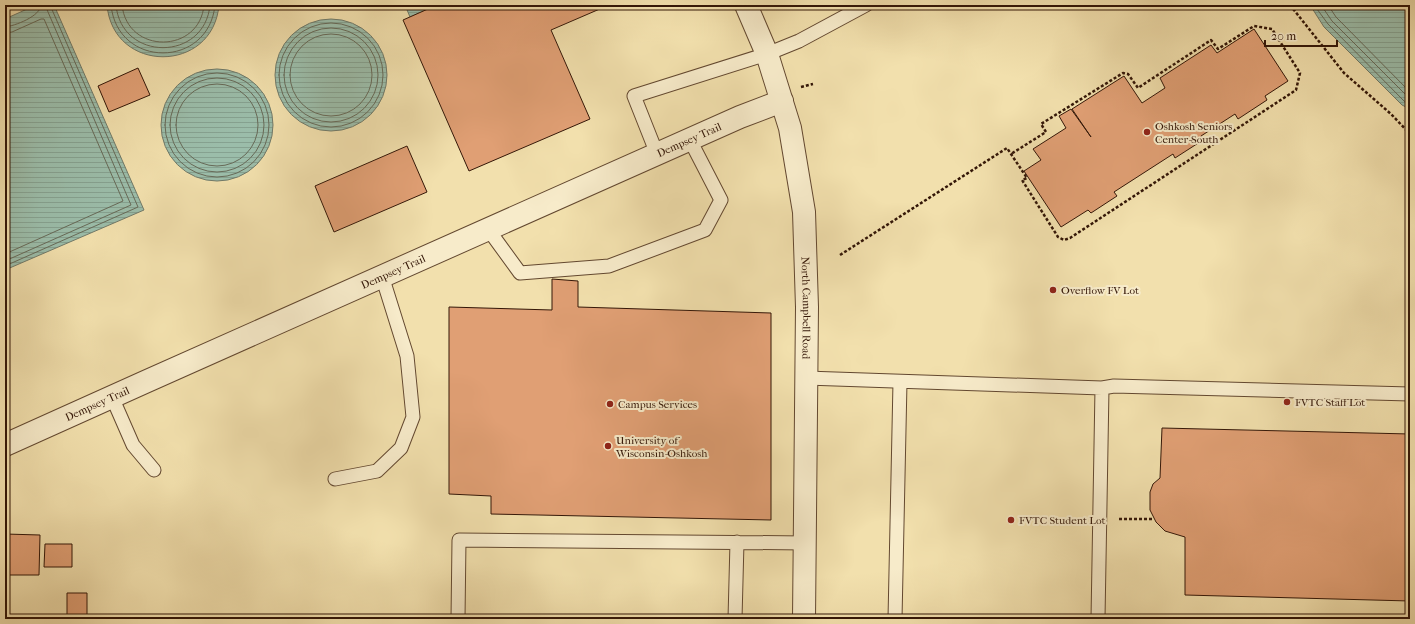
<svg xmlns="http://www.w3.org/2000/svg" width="1415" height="624" font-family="'IM FELL French Canon',serif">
	<defs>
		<pattern id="water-rules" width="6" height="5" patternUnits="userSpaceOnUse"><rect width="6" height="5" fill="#9bbdaa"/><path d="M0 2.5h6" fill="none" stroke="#86a291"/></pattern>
	</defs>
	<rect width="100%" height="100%" fill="#f2e0ad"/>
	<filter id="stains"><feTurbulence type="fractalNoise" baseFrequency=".005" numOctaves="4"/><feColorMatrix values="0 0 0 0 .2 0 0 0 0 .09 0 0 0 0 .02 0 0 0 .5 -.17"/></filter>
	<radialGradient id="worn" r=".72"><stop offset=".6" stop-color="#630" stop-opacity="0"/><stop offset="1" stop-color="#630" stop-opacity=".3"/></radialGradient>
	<path fill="url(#water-rules)" stroke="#717a69" d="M36,5H54L144,210L5,270V19Z
		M107,5H219C213,74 113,74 107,5Z
		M405,5H437L410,17Z
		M1310,5H1410V109L1402,105L1324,27Z
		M275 75a56 56 0 1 1 112 0a56 56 0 1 1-112 0Z
		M161 125a56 56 0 1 1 112 0a56 56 0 1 1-112 0Z"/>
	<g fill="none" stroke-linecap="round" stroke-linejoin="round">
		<path stroke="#676a58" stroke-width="1" d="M111,5C117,69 209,69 215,5
			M116,5C121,62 205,62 210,5
			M122,5C127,55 200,54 204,5
			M1314,5L1328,24L1404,101L1410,105
			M1321,5L1332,21L1410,99
			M1328,5L1336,17L1410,92
			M279 75a52 52 0 1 1 104 0a52 52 0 1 1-104 0Z
			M5,27C15,26 41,16 41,5
			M284 75a47 47 0 1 1 94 0a47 47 0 1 1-94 0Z
			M5,33L12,32L41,19H44L123,201L5,254
			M290 75a41 41 0 1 1 82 0a41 41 0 1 1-82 0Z
			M165 125a52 52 0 1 1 104 0a52 52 0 1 1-104 0Z
			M170 125a47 47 0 1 1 94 0a47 47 0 1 1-94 0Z
			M176 125a41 41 0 1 1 82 0a41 41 0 1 1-82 0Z
			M5,261L131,205L45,5
			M5,266L138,207L50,5"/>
	</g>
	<path fill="#e09f74" stroke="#331607" d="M437,5H609L551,30L590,119L469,171L403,20Z
		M1254,29L1288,81L1265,96L1267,100L1238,119L1235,114L1201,136L1203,140L1175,158L1173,154L1114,192L1117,196L1091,213L1088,210L1061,227L1024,171L1041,160L1033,149L1066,128L1059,116L1071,109L1091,137L1072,109L1124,76L1142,103L1165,88L1160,78L1211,45L1217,53Z
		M138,68L150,95L109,112L98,86Z
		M407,146L427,192L334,232L315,186Z
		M552,279L578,281V307L771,313V520L491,514V496L449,494V307L552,310Z
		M1162,428L1410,434V601L1185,595V537L1165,531L1156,522L1150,510V492L1153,484L1160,478Z
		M5,534L40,535L39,575H5Z
		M45,544H72V567H44Z
		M67,593H87V615H67Z"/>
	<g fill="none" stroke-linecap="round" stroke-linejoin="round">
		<defs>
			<path id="service" d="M657,154L634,96L767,54L799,41L866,5
				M488,229L520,273L609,266L705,230L721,200L690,140
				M806,378L1102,388L1114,386L1410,394
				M112,397L133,445L154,470
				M335,479L377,471L401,448L413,417L407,356L382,276
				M458,619L459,540L806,543
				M735,619L737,542
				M895,619L900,382
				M1098,619L1102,388"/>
			<g id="minor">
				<path id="s1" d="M746,5L767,54L790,128L804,212L807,307L804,619"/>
				<path id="s2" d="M5,445L145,382L740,117L782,101"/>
			</g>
		</defs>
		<use href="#service" stroke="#634830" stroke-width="15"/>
		<use href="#minor" stroke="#634830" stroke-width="24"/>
		<path stroke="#331607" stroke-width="2.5" stroke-dasharray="3 2" stroke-linecap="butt" d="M1290,5L1344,73L1391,114L1410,134
			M801,87L813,84
			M840,255L1007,148L1027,178L1022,180L1058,237L1064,240L1070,238L1296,90L1300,73L1272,29L1254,26L1218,49L1211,40L1138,88L1128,74L1123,73L1041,124L1046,132L1011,154
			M1119,519H1154"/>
		<use href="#service" stroke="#f7ebca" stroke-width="13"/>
		<use href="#minor" stroke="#f7ebca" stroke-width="22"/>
	</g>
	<g fill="#8f2418" stroke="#f7ebca" stroke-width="1.5">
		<circle cx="1147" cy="132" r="4"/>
		<circle cx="1053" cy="290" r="4"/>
		<circle cx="1287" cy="402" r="4"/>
		<circle cx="610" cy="404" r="4"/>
		<circle cx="608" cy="446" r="4"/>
		<circle cx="1011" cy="520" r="4"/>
	</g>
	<g text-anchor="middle" stroke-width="4" stroke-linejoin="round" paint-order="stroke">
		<g font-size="11" fill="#331607" stroke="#f7ebca" text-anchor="start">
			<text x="1155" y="130">Oshkosh Seniors<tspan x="1155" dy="13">Center-South</tspan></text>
			<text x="1061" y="294">Overflow FV Lot</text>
			<text x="1295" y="406">FVTC Staff Lot</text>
			<text x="618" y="408">Campus Services</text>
			<text x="616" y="444">University of<tspan x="616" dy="13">Wisconsin-Oshkosh</tspan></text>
			<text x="1019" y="524">FVTC Student Lot</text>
		</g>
		<g font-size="11" fill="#331607" stroke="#f7ebca">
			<text dy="4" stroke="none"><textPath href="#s2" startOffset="749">Dempsey Trail</textPath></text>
			<text dy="4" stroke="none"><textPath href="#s2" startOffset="425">Dempsey Trail</textPath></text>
			<text dy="4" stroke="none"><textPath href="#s1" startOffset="312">North Campbell Road</textPath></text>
			<text dy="4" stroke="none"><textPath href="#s2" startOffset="101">Dempsey Trail</textPath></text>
		</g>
	</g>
	<rect width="1415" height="624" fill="none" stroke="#f2e0ad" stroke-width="20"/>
	<rect x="6" y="6" width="1403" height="612" fill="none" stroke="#331607" stroke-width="2"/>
	<rect x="10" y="10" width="1395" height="604" fill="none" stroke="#331607"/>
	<path d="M1265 40v6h72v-6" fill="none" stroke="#331607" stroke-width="2"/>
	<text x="1271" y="40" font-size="12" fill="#331607" stroke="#f7ebca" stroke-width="3" paint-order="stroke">20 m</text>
	<rect width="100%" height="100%" filter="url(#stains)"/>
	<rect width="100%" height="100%" fill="url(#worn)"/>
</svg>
